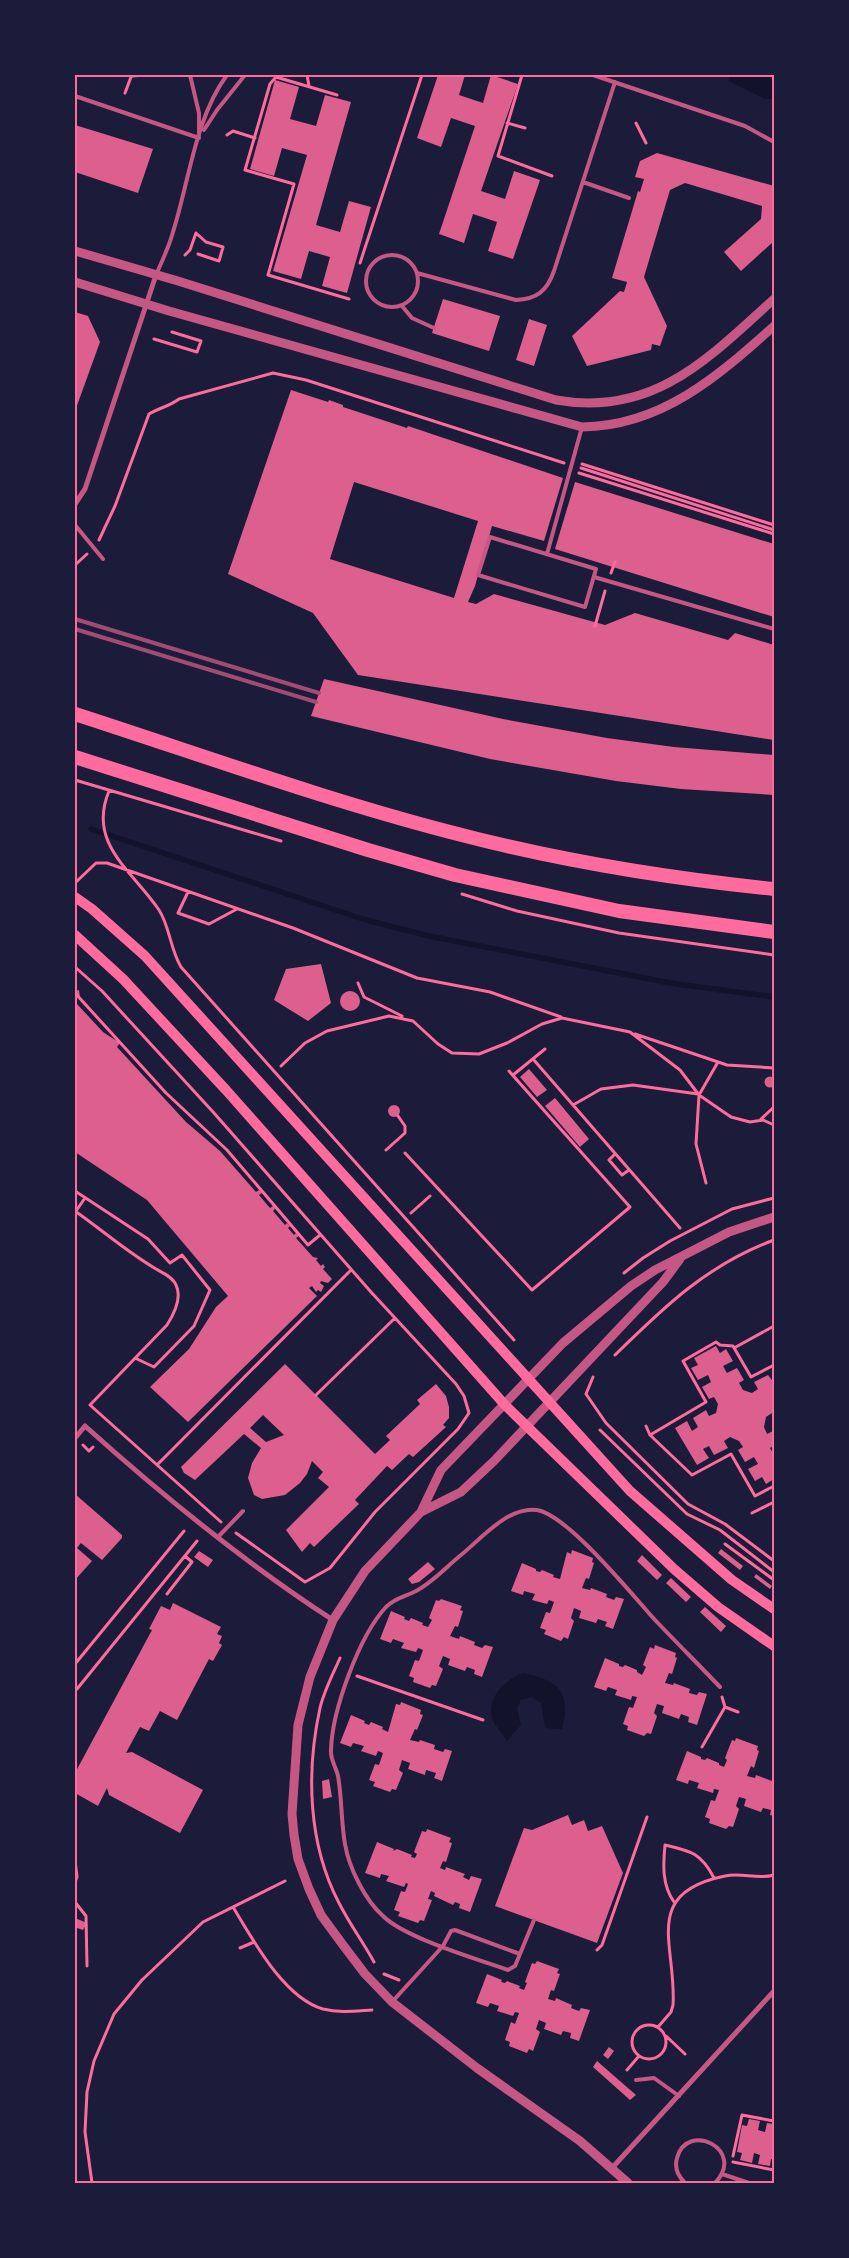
<svg xmlns="http://www.w3.org/2000/svg" width="849" height="2258" font-family="Overpass,sans-serif">
	<rect width="100%" height="100%" fill="#1b1b3a"/>
	<path fill="#12122b" d="M730,75H774V99H765L728,81Z
		M523,1673C558,1680 572,1692 562,1729L545,1728L541,1703L531,1697L521,1700L517,1708L521,1725L507,1741C503,1734 494,1725 492,1718C488,1695 504,1681 523,1673Z"/>
	<g fill="none" stroke-linecap="round" stroke-linejoin="round">
		<path stroke="#12122b" stroke-width="5.5" d="M91,829L366,920L429,936L670,983L774,997"/>
	</g>
	<path fill="#dd5f8e" fill-rule="evenodd" d="M438,75H465L459,95L483,103L491,75L518,84L481,191L505,199L514,171L540,180L513,259L488,251L497,222L473,214L464,243L439,234L475,126L451,118L441,147L417,138Z
		M275,80L299,87L290,119L316,126L325,95L351,102L316,225L340,232L349,201L371,207L347,293L322,286L330,257L309,251L301,279L273,271L307,155L282,148L274,176L250,169Z
		M75,125L153,149L138,193L75,172Z
		M657,153L774,186V241L741,271L724,252L761,219L762,206L685,183L670,190L644,277L667,326L660,346L652,344L651,350L587,366L572,336L620,291L624,292L627,282L612,278L638,191L640,192L644,179L635,177L640,161Z
		M443,299L500,316L489,351L432,333Z
		M75,312L88,316L100,342L75,411Z
		M529,319L547,325L534,366L516,360Z
		M291,390L328,402L329,400L343,405V407L407,428L408,426L563,478L544,541L492,526L475,586L468,602L476,604L494,594L605,625L635,613L728,640L735,633L774,645V740L358,675L313,613L228,574ZM354,482L478,521L454,598L330,559Z
		M575,482L774,544V617L555,549Z
		M324,679L503,719L607,738L674,747L774,755V795L681,789L616,781L490,759L311,716Z
		M321,964L331,1003L308,1021L274,1000L286,969Z
		M79,990L80,998H76L77,1004L103,1032L120,1043L117,1047L186,1122L220,1151L256,1192L259,1190L262,1193L259,1195L270,1208L273,1206L275,1209L273,1211L285,1225L287,1223L290,1226L288,1228L294,1235L296,1233L299,1236L296,1238L313,1257L318,1258L316,1260L321,1266L323,1264L325,1267L323,1269L332,1279L328,1283L321,1281L320,1283L324,1286L321,1292L318,1290L316,1292L312,1286L309,1288L317,1296L188,1422L150,1387L189,1349L216,1307L228,1296L147,1200L75,1152V991Z
		M340 1001a10 10 0 1 1 20 0a10 10 0 1 1-20 0Z
		M529,1069L547,1090L537,1097L520,1077Z
		M764.5 1082a5.5 5.5 0 1 1 11 0a5.5 5.5 0 1 1-11 0Z
		M555,1098L589,1139L580,1147L545,1106Z
		M388 1111a6 6 0 1 1 12 0a6 6 0 1 1-12 0Z
		M716,1346L720,1353L726,1349L733,1361L723,1366L727,1373L737,1368L744,1380L739,1383L743,1390L752,1393L758,1389L754,1382L768,1375L774,1383V1416L772,1413L766,1417L764,1427L767,1434L773,1431L774,1433V1446L770,1448L774,1455V1479L766,1484L762,1477L755,1481L748,1469L758,1464L754,1457L745,1462L738,1450L743,1447L739,1441L730,1437L724,1441L728,1448L714,1455L709,1446L703,1449L709,1458L697,1465L675,1428L687,1421L692,1431L698,1427L693,1418L706,1410L709,1416L716,1413L718,1404L714,1397L709,1399L702,1387L711,1382L708,1375L698,1380L691,1368L698,1365L694,1358Z
		M285,1364L375,1454L390,1440L386,1436L420,1404L417,1400L436,1384L446,1396L449,1407V1418L443,1425L446,1427L413,1457L409,1454L392,1470L387,1466L355,1500L359,1504L314,1547L310,1543L302,1552L286,1530L329,1487L318,1478L323,1472L312,1461L307,1474L300,1483L285,1495L262,1499L254,1495L248,1478L252,1463L261,1448L244,1434L195,1480L184,1473L181,1467ZM263,1415L284,1435L266,1442L250,1428Z
		M75,1494L122,1535V1538L102,1560L81,1543L77,1548L92,1561L75,1580Z
		M721,1549L743,1566L740,1570L718,1553Z
		M572,1550L593,1558L592,1562L594,1563L589,1579L586,1578L582,1588L590,1590L591,1588L607,1594L606,1597L614,1600L616,1597L624,1599L613,1629L605,1626L607,1622L598,1619L596,1623L579,1618L581,1611L574,1608L571,1618L574,1621L568,1639L564,1637L561,1641L544,1634L546,1630L540,1628L546,1612L550,1613L554,1602L549,1600L547,1604L532,1600L535,1594L524,1591L523,1595L511,1591L522,1563L536,1569V1571L540,1572L542,1570L554,1575L553,1577L560,1579L567,1552L571,1554Z
		M199,1551L213,1560L208,1567L194,1557Z
		M642,1555L662,1575L657,1580L637,1561Z
		M428,1562L435,1569L419,1582L412,1584L408,1579Z
		M756,1574L772,1586L770,1589L754,1577Z
		M671,1578L691,1597L686,1602L666,1583Z
		M441,1599L462,1606L460,1610L463,1611L458,1627L455,1626L450,1636L459,1639L460,1636L475,1642L474,1645L482,1648L485,1645L493,1647L482,1677L474,1674L475,1670L467,1667L465,1671L448,1665L450,1659L443,1656L439,1666L443,1669L436,1686L432,1685L430,1688L413,1682L414,1678L409,1676L415,1660L419,1661L423,1650L418,1648L416,1652L401,1648L404,1643L393,1639L391,1643L380,1639L391,1611L405,1617L404,1619L409,1621L411,1618L423,1623L422,1625L428,1627L432,1620L429,1618L436,1600L439,1601Z
		M173,1603L221,1627L217,1634L222,1636L219,1643L222,1645L213,1661L209,1659L177,1720L160,1711L149,1731L140,1727L126,1753L132,1752L203,1790L180,1833L109,1795L107,1788L98,1806L75,1793V1773L152,1630L149,1629L161,1606L170,1610Z
		M705,1607L726,1626L721,1632L700,1612Z
		M655,1645L676,1653L675,1657L677,1658L672,1674L669,1673L665,1683L673,1685L674,1683L690,1689L689,1693L697,1695L699,1692L707,1694L697,1725L688,1722L689,1717L681,1714L679,1719L662,1713L664,1706L657,1704L654,1713L657,1716L651,1734L647,1733L644,1736L627,1730L628,1726L623,1724L629,1707L633,1708L637,1697L632,1696L631,1700L615,1695L617,1690L608,1687L606,1691L594,1687L605,1658L619,1664V1666L623,1667L625,1665L637,1670V1672L642,1675L646,1667L643,1665L650,1647L654,1649Z
		M401,1702L421,1710L420,1714L423,1715L417,1730L415,1729L410,1740L419,1742L420,1740L435,1745L434,1749L443,1752L445,1749L452,1751L442,1781L434,1778L436,1773L426,1770L425,1775L408,1769L410,1763L402,1760L399,1770L403,1773L396,1790L392,1789L390,1792L373,1786L375,1782L369,1780L375,1764L379,1765L383,1753L378,1751L376,1756L361,1751L364,1746L353,1743L351,1747L340,1743L351,1715L365,1721L364,1723L369,1725L371,1722L383,1727L382,1729L388,1732L396,1704L400,1705Z
		M736,1738L758,1746L757,1750L759,1751L754,1768L751,1766L747,1776L755,1778L756,1775L772,1781L774,1816L770,1815L771,1810L763,1808L761,1812L744,1806L746,1799L739,1797L736,1806L739,1809L733,1827L729,1826L726,1829L709,1823L710,1819L705,1817L711,1800L715,1801L719,1790L714,1789L713,1793L697,1788L699,1783L689,1780L688,1784L676,1780L687,1751L701,1757V1759L705,1760L707,1758L719,1763V1765L724,1767L727,1760L725,1758L732,1740L735,1741Z
		M329,1779L332,1797L323,1799L322,1781Z
		M568,1815L572,1825L584,1820L588,1831L602,1826L623,1873L597,1943L495,1906L524,1828L532,1830Z
		M427,1829L451,1838L449,1842L452,1843L446,1862L443,1861L440,1868L445,1870L446,1867L465,1874L463,1877L469,1880L471,1876L482,1879L470,1912L459,1908L460,1904L455,1902L453,1905L434,1896L435,1893L431,1891L428,1899L432,1900L424,1921L420,1920L418,1923L398,1916L400,1912L394,1910L401,1891L405,1892L408,1884L406,1883L404,1887L386,1881L389,1876L381,1874L380,1878L365,1873L377,1842L394,1849L393,1851L397,1849L412,1855L411,1857L415,1858L417,1854L414,1852L422,1831L426,1832Z
		M75,1918L87,1923L83,1930L77,1928L75,1933Z
		M537,1961L559,1969L557,1973L560,1974L554,1991L551,1990L548,1999L555,2001L556,1998L572,2005L571,2008L579,2011L581,2008L590,2010L579,2041L570,2038L571,2033L563,2031L561,2035L544,2029L546,2023L539,2020L536,2029L540,2032L533,2051L529,2049L527,2053L509,2046L510,2042L505,2040L511,2022L515,2024L519,2013L515,2012L513,2016L497,2011L499,2006L490,2003L488,2007L476,2003L487,1974L502,1980L501,1982L505,1983L507,1981L520,1986L519,1988L524,1990L527,1983L525,1982L532,1963L535,1964Z
		M609,2047L614,2051L608,2059L603,2055Z
		M597,2061L636,2095L630,2100L593,2067Z
		M749,2119L760,2121L758,2130L765,2132L767,2123L774,2124V2160L771,2159L770,2166L758,2164L760,2155L754,2153L752,2163L740,2160L742,2153L737,2152L742,2125L747,2126Z"/>
	<g fill="none" stroke-linecap="round" stroke-linejoin="round">
		<path stroke="#ff6b9d" stroke-width="3" d="M307,75L309,86
			M522,75L498,156L552,176
			M132,76L145,75
			M125,93L131,77
			M337,95L276,77L270,84L245,170L294,184L268,275L349,299
			M507,123L525,128
			M636,123L646,143
			M227,135L233,131L255,138
			M185,255L190,250L196,233L206,242L223,247L219,261L198,254
			M360,263L422,75
			M154,339L197,352L201,341L172,332
			M582,464L774,525
			M581,468L774,530
			M579,473L774,534
			M99,540L115,506L149,414C159,408 170,406 179,399L273,373L306,380L564,463
			M75,565L87,554
			M611,573L615,562
			M595,626L605,591
			M75,780L281,841
			M109,791C87,844 132,870 159,910C170,927 170,949 181,967L514,1340
			M76,882L96,863H107L293,928L417,978L490,992L561,1017
			M188,892L178,913L209,924L237,909
			M462,894L517,911L619,933L774,955
			M75,967L102,991L214,1113L371,1292L456,1384L464,1396L469,1413L458,1429L375,1512L330,1568L305,1582L236,1533
			M358,983L364,997L402,1016
			M75,993L166,1093L227,1150L308,1245L320,1235
			M635,1034L727,1065L774,1068
			M533,1059L680,1228
			M281,1066L305,1043L327,1031L389,1016L413,1021L438,1044L452,1053L479,1054L507,1043L542,1024L562,1018L630,1032L680,1070L699,1095L731,1117L750,1122L763,1120L774,1125
			M513,1075L545,1049
			M573,1105L601,1089L633,1085L698,1094
			M761,1119L774,1107
			M386,1150L405,1133V1126L398,1116
			M405,1153L532,1290L630,1207L509,1071
			M615,1154L609,1160L622,1175L629,1170
			M706,1183L696,1144L699,1095L718,1062
			M75,1191L148,1239L170,1263L182,1255L210,1290L194,1326L154,1367L135,1358
			M75,1211C102,1230 127,1252 156,1269C163,1273 173,1277 176,1285C182,1297 174,1314 167,1325L90,1405L221,1522
			M76,1211L85,1198
			M411,1213L430,1196
			M624,1273L643,1258L670,1241L732,1209L774,1198
			M734,1348L774,1326
			M615,1355C665,1306 707,1265 774,1240
			M593,1377L586,1394L606,1423L688,1504L725,1524L774,1561
			M316,1395L395,1318
			M646,1426L650,1435L692,1475L731,1454L755,1496L774,1486
			M600,1430L687,1514L720,1530L774,1572
			M650,1435L706,1402L683,1361L716,1342L720,1345L733,1346L751,1377L774,1365
			M83,1445L89,1451L93,1447
			M157,1465L351,1270
			M752,1513L774,1502
			M725,1544L774,1580
			M167,1594L192,1562L185,1556
			M340,1658C333,1674 324,1691 320,1708C306,1772 308,1844 339,1903C349,1923 363,1942 374,1962
			M75,1664L184,1531
			M357,1676L483,1720
			M77,1689L197,1541
			M725,1707L738,1712
			M702,1747L725,1707L722,1697
			M75,1860L77,1877L75,1882
			M75,1902L86,1916L87,1966
			M674,1902C662,1885 663,1865 665,1845C691,1851 701,1853 714,1878
			M233,1907C253,1940 284,1998 323,2009C339,2013 355,2011 372,2010
			M240,1948L254,1942
			M597,1950L602,1945L647,1817
			M384,1974L399,1980
			M632 2042a17 17 0 1 1 34 0a17 17 0 1 1-34 0Z
			M658,2027L671,2012L673,2005C677,1946 640,1893 725,1876C741,1872 758,1880 774,1875
			M666,2036L685,2054
			M627,2070L639,2056
			M733,2156L742,2115L774,2121
			M733,2162L774,2170
			M92,2183L85,2132L87,2092L94,2061L114,2014L142,1980L203,1922L285,1881"/>
		<path stroke="#c65784" stroke-width="4" d="M190,75L199,113V136
			M593,75L745,126L774,142
			M75,96L199,138
			M204,130L217,110L245,75
			M583,182L629,198
			M366 281a26 26 0 1 1 52 0a26 26 0 1 1-52 0Z
			M417,273L516,300C537,299 547,291 554,271L615,82
			M156,275C162,261 169,247 173,232C189,182 195,118 227,75
			M402,306L412,318L434,328
			M75,525L103,559
			M490,537L596,569L585,607L478,575Z
			M547,554L582,427
			M594,577L774,629
			M218,1537L243,1511
			M520,1954L534,1920
			M392,2002L443,1946L451,1931L455,1930L520,1954L515,1966L508,1970C477,1959 405,1938 383,1916C365,1900 349,1868 345,1844C341,1822 342,1798 338,1776C336,1767 330,1759 331,1750C332,1711 359,1636 386,1607C395,1598 404,1597 414,1592C431,1584 446,1567 461,1555C481,1539 508,1506 537,1510C568,1515 633,1596 656,1621C677,1643 699,1665 720,1687
			M636,2080L654,2078L679,2096
			M722,2174L749,2183
			M685,2183C678,2176 674,2168 677,2158C687,2120 747,2150 715,2183"/>
		<path stroke="#c65784" stroke-width="5" d="M75,504L85,489L156,275
			M75,1438L85,1426C163,1496 245,1563 333,1620
			M612,2168L774,1991"/>
		<path stroke="#c65784" stroke-width="9" d="M75,251L178,281L556,400C653,417 708,359 774,299
			M75,282L169,311L582,427C662,426 718,376 774,326
			M421,1512L461,1492L494,1461L663,1282L680,1259
			M628,2183L580,2141L477,2068L392,2002L365,1974L343,1945L321,1915L309,1889L298,1859L294,1835L292,1814L298,1725L310,1677L333,1620L365,1571L421,1512L441,1470L563,1343L631,1286L655,1270L729,1232L774,1217"/>
		<path stroke="#ff6b9d" stroke-width="10" d="M75,897L92,909L145,956L630,1491L732,1580L774,1609
			M75,935L123,979L226,1090L505,1405L674,1569L718,1607L774,1646"/>
		<path stroke="#ff6b9d" stroke-width="14" d="M75,714C199,754 323,799 450,832C556,860 665,878 774,889
			M75,757L368,850L455,875L619,911L774,932"/>
		<path stroke="#a44b75" stroke-width="4" d="M75,619L319,693
			M75,629L316,702"/>
	</g>
	<rect width="849" height="2258" fill="none" stroke="#1b1b3a" stroke-width="152"/>
	<rect x="76" y="76" width="697" height="2106" fill="none" stroke="#ff6b9d" stroke-width="2"/>
</svg>
